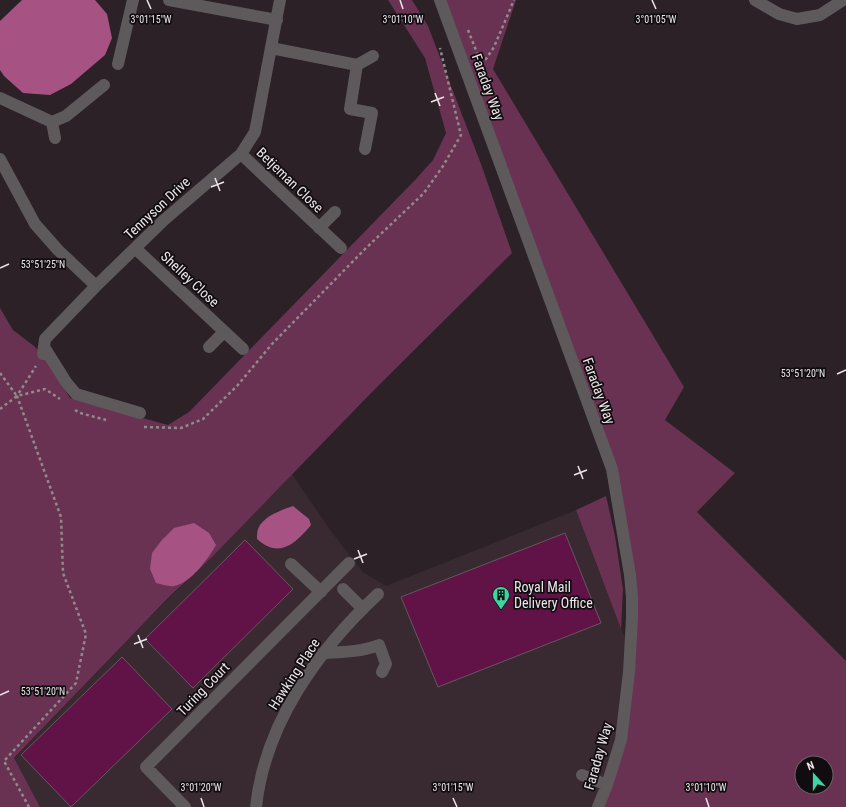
<svg xmlns="http://www.w3.org/2000/svg" width="846" height="807" font-family="'Roboto Condensed',sans-serif">
	<rect width="100%" height="100%" fill="#2b2126"/>
	<path fill="#392931" d="M292,474L331,531L363,572L386,586L576,510L621,629L631,649L621,740L598,807H40L14,759L141,626L239,529Z"/>
	<path fill="#693252" fill-rule="evenodd" d="M388,0H412L428,26L481,164L512,253L373,391L213,556L168,598L14,758L40,807H0V308L13,330L34,346L43,355L70,398L168,425L189,412L416,179L433,160L446,133L425,58Z
		M440,0H516L493,69L684,387L665,420L735,473L697,512L846,661V807H598L621,740L632,618L612,469ZM802,763H826V787H802Z
		M606,496L615,536L623,589L621,629L576,510Z"/>
	<path fill="#a65384" d="M22,0H95L107,14L112,38L105,55L71,84L50,95L23,93L4,76L0,70V21Z
		M293,506L309,519L311,525C295,544 279,559 257,539C257,536 257,532 258,529C263,516 282,510 293,506Z
		M194,523L209,533L216,545C208,559 191,583 174,586C170,587 161,584 156,583L150,569L152,553L162,540L174,528Z"/>
	<path fill="#611246" stroke="#64595f" d="M565,533L601,623L438,687L401,597Z
		M245,540L293,589L193,688L145,639Z
		M122,657L172,709L71,807L21,755Z"/>
	<g fill="none" stroke-linecap="round" stroke-linejoin="round">
		<path stroke="#918a8d" stroke-width="2.5" stroke-dasharray="3 3" stroke-linecap="butt" d="M468,30L479,58L486,59L494,47L514,0
			M0,373L17,396
			M0,409L17,396L45,389L60,399
			M75,410L80,413L106,420
			M144,427L181,428L203,419L237,386L272,344L365,249L424,193L443,166L461,135L440,48
			M29,807L4,761L76,683L86,634L63,573L61,517L17,396L36,366"/>
		<path stroke="#5e595b" stroke-width="12" d="M169,0L277,20
			M440,0L612,469L630,575L632,597V618L629,672L621,740L607,785L598,807
			M755,0L779,14L797,19L820,15L843,0
			M271,48L357,65L373,56
			M118,64L133,0
			M357,65L350,109L372,113L365,149
			M0,98L52,122L55,138
			M52,122L66,116L104,85
			M241,154L341,248
			M0,159L35,224L58,250L96,286L164,220L241,154L255,132L280,0
			M319,228L335,212
			M136,249L243,349
			M44,347L66,382L76,394L140,413
			M209,347L224,332
			M43,354L45,339L96,286
			M291,564L321,592
			M343,589L363,609
			M323,653C343,652 361,652 379,645L386,664L382,672
			M582,775L607,785
			M185,807L146,767L349,563
			M256,807C265,723 318,650 378,594"/>
	</g>
	<path fill="none" stroke="#ece6e9" stroke-width="1.5" d="M147,0L151,9M400,0L403,9M652,0L656,9M435,93L440,106M431,102L444,97M215,178L220,191M211,187L224,182M0,268L9,264M837,374L846,370M578,466L583,479M574,475L587,470M358,550L363,563M354,559L367,554M138,635L143,648M134,644L147,639M0,695L9,691M201,798L204,807M453,798L457,807M706,798L709,807"/>
	<defs>
		<symbol id="building-pin" viewBox="-11 -11 22 30"><path d="M0 17L-7.5 6A9.5 9.5 0 1 1 7.5 6Z" fill="#40d4a2" stroke="#110c0f"/><path d="M-4-6H4V6H1V3H-1V6H-4ZM-2.5-4.3h1.7v1.8h-1.7ZM.8-4.3h1.7v1.8H.8ZM-2.5-1h1.7V.8h-1.7ZM.8-1h1.7V.8H.8Z" fill="#111"/></symbol>
	</defs>
	<g fill-rule="evenodd">
		<use href="#building-pin" x="491" y="585" width="20" height="27"/>
	</g>
	<g text-anchor="middle" stroke-width="3.5" stroke-linejoin="round" paint-order="stroke">
		<g font-size="14" fill="#ece6e9" stroke="#110c0f">
			<text transform="translate(488 87) rotate(70)" y="5">Faraday Way</text>
			<text transform="translate(290 180) rotate(44)" y="5">Betjeman Close</text>
			<text transform="translate(157 208) rotate(-43)" y="5">Tennyson Drive</text>
			<text transform="translate(190 279) rotate(43)" y="5">Shelley Close</text>
			<text transform="translate(599 391) rotate(70)" y="5">Faraday Way</text>
			<text transform="translate(294 674) rotate(-57)" y="5">Hawking Place</text>
			<text transform="translate(203 689) rotate(-46)" y="5">Turing Court</text>
			<text transform="translate(598 756) rotate(-74)" y="5">Faraday Way</text>
		</g>
		<g font-size="14" fill="#ece6e9" stroke="#110c0f" text-anchor="start">
			<text x="514" y="592">Royal Mail<tspan x="514" dy="16">Delivery Office</tspan></text>
		</g>
	</g>
	<g font-size="10" text-anchor="middle" fill="#ece6e9" stroke="#110c0f" stroke-width="3.5" stroke-linejoin="round" paint-order="stroke">
		<text x="151" y="23">3°01'15"W</text>
		<text x="403" y="23">3°01'10"W</text>
		<text x="656" y="23">3°01'05"W</text>
		<text x="43" y="268">53°51'25"N</text>
		<text x="803" y="377">53°51'20"N</text>
		<text x="43" y="695">53°51'20"N</text>
		<text x="201" y="791">3°01'20"W</text>
		<text x="453" y="791">3°01'15"W</text>
		<text x="706" y="791">3°01'10"W</text>
	</g>
	<g transform="translate(814 775) rotate(339)"><circle r="19" fill="#110c0f" stroke="#696366"/>
	<path d="M0-3L7 15L0 10L-7 15Z" fill="#40d4a2"/>
	<text y="-6" font-size="11" font-weight="bold" text-anchor="middle" fill="#ece6e9">N</text>
	</g>
</svg>
